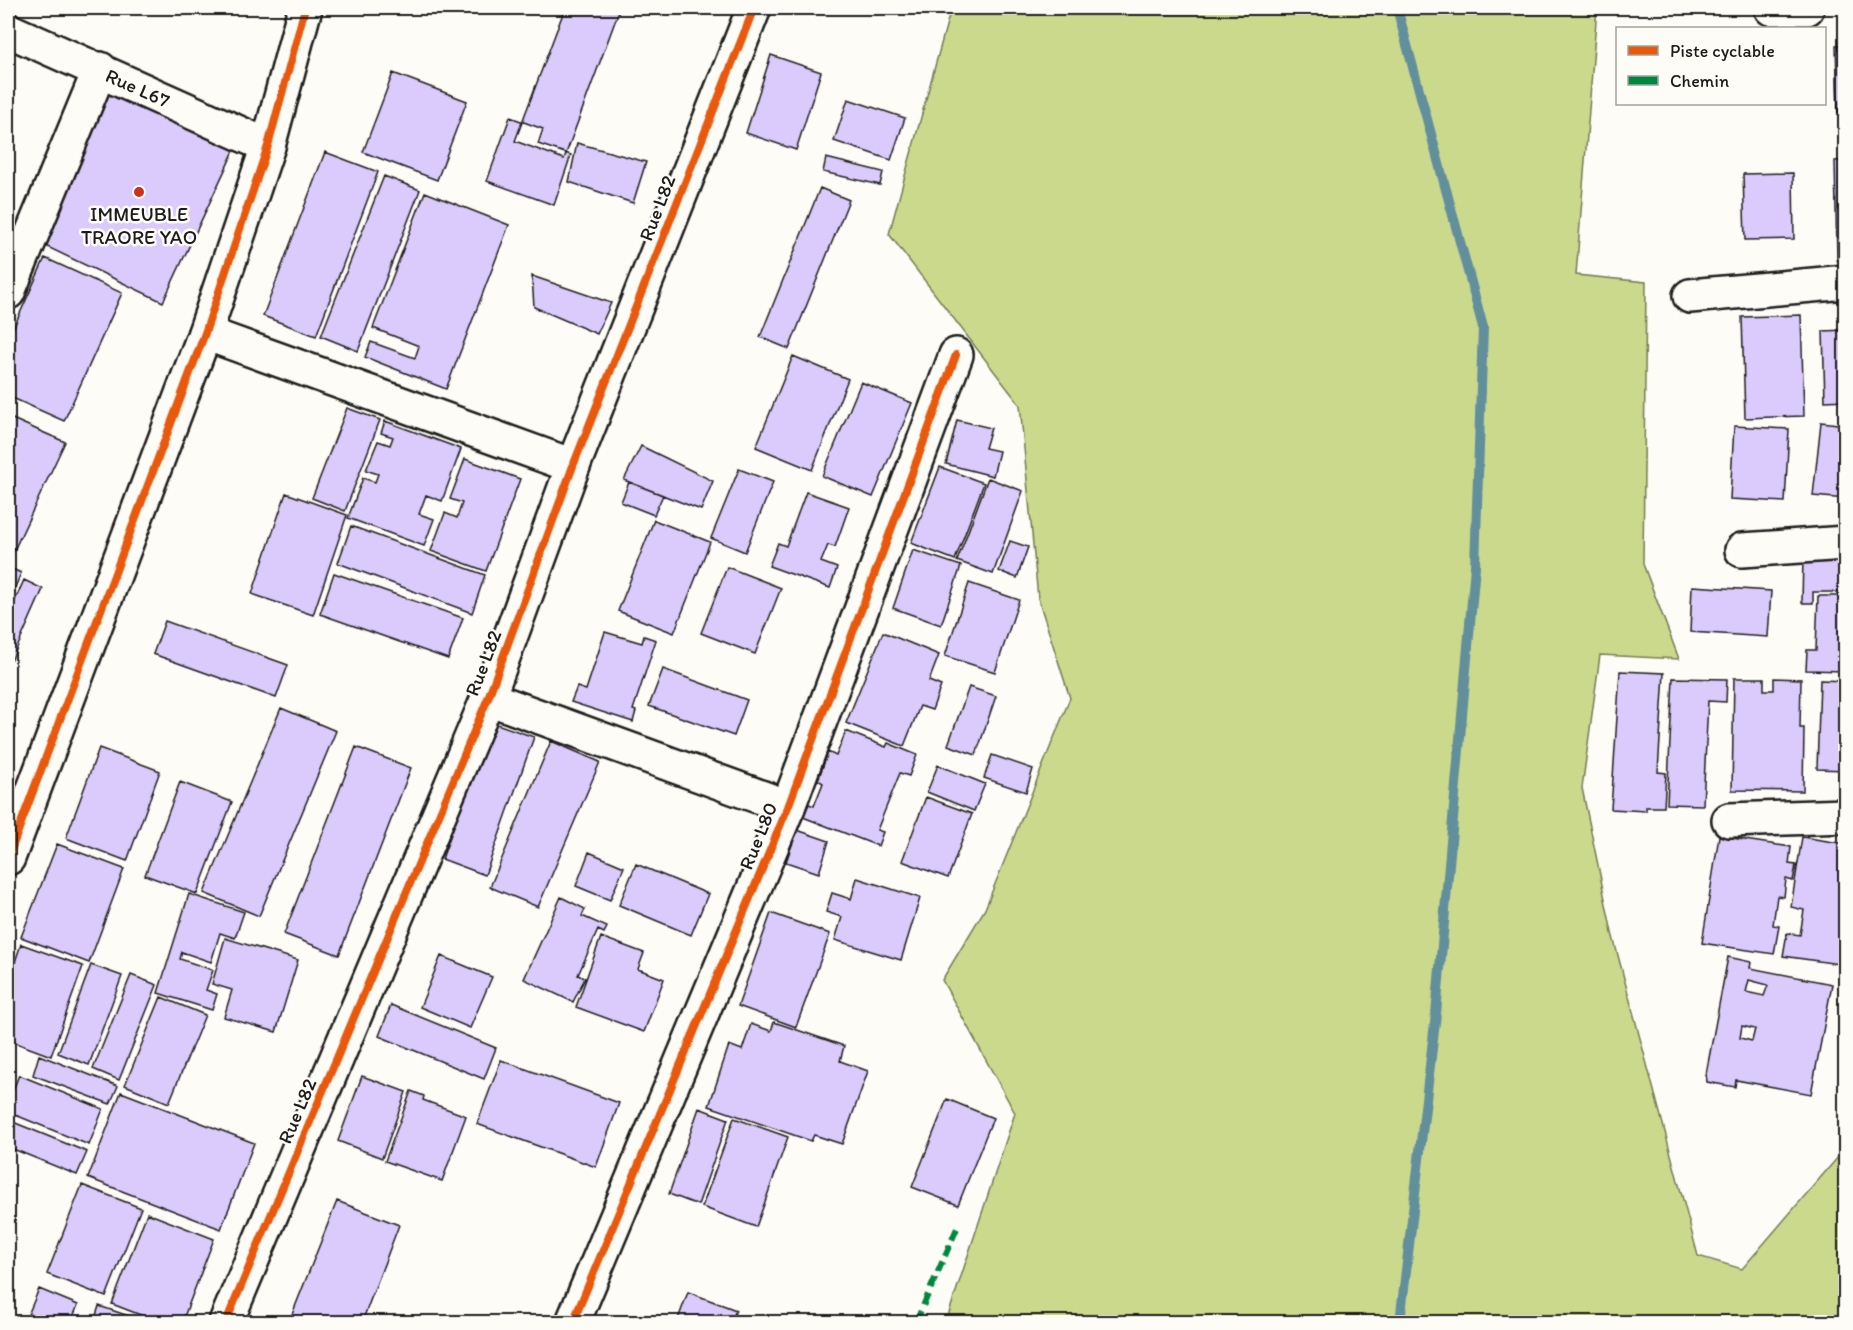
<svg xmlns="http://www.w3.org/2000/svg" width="1853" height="1330" font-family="Itim,sans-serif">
	<rect width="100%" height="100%" fill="#fdfcf7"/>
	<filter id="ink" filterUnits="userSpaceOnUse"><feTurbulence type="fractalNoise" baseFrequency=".0167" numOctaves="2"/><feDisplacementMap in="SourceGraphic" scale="12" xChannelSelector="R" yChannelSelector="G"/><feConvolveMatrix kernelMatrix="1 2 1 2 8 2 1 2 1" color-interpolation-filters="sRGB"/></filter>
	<g filter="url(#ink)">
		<path fill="#cbd98d" stroke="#747a54" stroke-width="1.5" d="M951,8H1597L1576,275L1646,282L1643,564L1679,659L1600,655L1582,788L1612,933L1698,1256L1742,1269L1845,1149V1322H946L1015,1113L942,980L985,909L1070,698L1038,598L1020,405L889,234Z"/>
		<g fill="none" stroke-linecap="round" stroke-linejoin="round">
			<path stroke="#628f9c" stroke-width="10" d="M1397,8L1483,327L1475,566L1436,1014L1400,1322"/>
		</g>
		<path fill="#dbcafc" stroke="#1c1c1c" stroke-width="1.5" fill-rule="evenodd" d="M565,8H620L564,159L515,141Z
			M1836,45H1846V112H1838Z
			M771,55L821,72L796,150L746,133Z
			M393,73L467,101L437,180L363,152Z
			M114,81L239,140L163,302L39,243Z
			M848,99L905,118L891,160L834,141Z
			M510,117L543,129L538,144L571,155L554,205L487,181Z
			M577,143L646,162L633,203L569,182Z
			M325,152L378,172L316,336L263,316Z
			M826,158L883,172L880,185L823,172Z
			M1846,160V260H1837L1835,161Z
			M1793,173L1794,239L1745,240L1743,174Z
			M384,176L420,190L358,351L321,336Z
			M820,188L849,200L789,349L760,337Z
			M425,192L509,225L446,389L365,357L371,342L415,358L419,346L373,328Z
			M45,258L122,293L64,421L8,396V340Z
			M532,276L611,303L597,334L534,307Z
			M1801,315L1804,416L1745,418L1742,317Z
			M1846,330V400L1825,401L1823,331Z
			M793,356L848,379L812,470L756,447Z
			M861,382L912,403L873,497L822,476Z
			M347,408L380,420L345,511L312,498Z
			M8,417L65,442L8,563Z
			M957,420L991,428L985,448L999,451L993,476L946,464Z
			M385,421L461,449L442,501L426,495L419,514L434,519L424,546L348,518L363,478L375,482L378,474L366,470L378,441L390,445L393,437L381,433Z
			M1821,422L1846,425V499L1813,496Z
			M1734,426L1789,429L1785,502L1730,499Z
			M641,446L713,481L701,510L624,480Z
			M465,459L520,479L486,571L431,551L445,513L457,518L462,503L450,499Z
			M940,467L984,483L955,560L911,543Z
			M739,469L773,482L745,552L711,538Z
			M988,478L1023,491L993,574L957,561Z
			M629,482L663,495L654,515L621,502Z
			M806,492L849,507L835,547L828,545L821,562L837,568L830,588L769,566L778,543L786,546Z
			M286,493L347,515L313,615L252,594Z
			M654,520L710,542L674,633L618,611Z
			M351,526L485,575L472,613L338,563Z
			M1010,541L1028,547L1017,578L999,571Z
			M913,550L961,566L941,625L893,608Z
			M1803,557L1842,558V568H1846V592H1813V603H1802Z
			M8,567L21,573L8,605Z
			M727,567L781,588L755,654L701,633Z
			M334,573L463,618L448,659L320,614Z
			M24,580L43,589L12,659L8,657V616Z
			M969,583L1019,600L995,672L945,656Z
			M1692,586L1771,591L1768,637L1690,632Z
			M1818,596H1846V671L1806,670L1807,650H1816Z
			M165,621L288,665L276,698L153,654Z
			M605,632L642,643L644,636L656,640L633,710L636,711L633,722L571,702L577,687L586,690Z
			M883,632L939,655L929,681L941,686L932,710L920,706L904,746L846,723Z
			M663,669L747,700L734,736L649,706Z
			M1620,671L1664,673L1658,772L1666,773L1664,807H1646V811L1611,809Z
			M1673,678L1727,679L1726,702L1708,701L1703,805L1667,804Z
			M1734,678H1764V690H1774V678L1801,679L1800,728H1804L1803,791L1732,790Z
			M1820,680L1846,681V770L1817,769Z
			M969,687L996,696L976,755L948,745Z
			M281,708L336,731L259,916L204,893Z
			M491,722L534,737L485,875L442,859Z
			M846,731L886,747L888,743L917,755L909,776L900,773L877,830L883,832L878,846L803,817L809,804L814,806L823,783L818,780L828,752L836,756Z
			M551,741L600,762L538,907L490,887Z
			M356,747L411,768L339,955L284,934Z
			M99,748L160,771L127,861L66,838Z
			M992,755L1033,769L1026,792L984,778Z
			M938,765L985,784L974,811L927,792Z
			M180,782L232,802L197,894L145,875Z
			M926,797L972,814L948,878L902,861Z
			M797,830L829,841L819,873L786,862Z
			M1719,836L1791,847L1789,864L1796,865L1793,881L1786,879L1784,897L1777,896L1773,925L1779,926L1774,954L1702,943Z
			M1802,837L1846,844V965L1783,956L1787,933L1800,935L1804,910L1791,907Z
			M57,844L124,869L89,963L21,937Z
			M589,852L624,867L610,900L576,886Z
			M636,864L708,894L691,935L619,905Z
			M857,878L920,898L901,960L835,940L842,917L826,912L832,893L851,899Z
			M189,894L244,912L235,938L220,933L211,962L182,952L180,959L213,970L206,990L217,994L212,1010L158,993Z
			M561,897L585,909L582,916L607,927L604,933L598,930L578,975L585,978L573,1002L524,979Z
			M771,913L830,934L796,1027L738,1006Z
			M601,937L644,953L638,969L664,979L644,1032L576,1007Z
			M225,938L298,960L276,1032L224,1017L232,990L212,984Z
			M21,944L83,966L51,1056L8,1040V983Z
			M441,956L492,977L470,1028L420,1007Z
			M1728,957L1751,962L1750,968L1832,984L1811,1094L1736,1080L1735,1087L1707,1082L1706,1074ZM1749,980L1768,985L1764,996L1746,992ZM1742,1026L1755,1029L1752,1041L1740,1038Z
			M91,965L122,976L89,1065L58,1053Z
			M131,975L157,985L119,1080L93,1069Z
			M161,997L205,1015L169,1103L125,1085Z
			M391,1005L496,1048L484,1079L379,1036Z
			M774,1022L844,1046L840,1061L868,1071L842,1144L814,1135L811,1141L709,1106L729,1045L742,1050L751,1024L771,1031Z
			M39,1055L118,1086L110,1104L33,1075Z
			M501,1060L619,1103L596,1167L477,1124Z
			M19,1075L103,1109L89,1145L8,1112V1103Z
			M362,1076L406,1092L382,1158L338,1141Z
			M411,1091L424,1096L423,1100L466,1116L442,1181L385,1161Z
			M121,1092L254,1143L221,1229L88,1178Z
			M947,1099L993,1118L958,1205L912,1187Z
			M699,1108L728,1119L698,1205L669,1194Z
			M734,1118L788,1137L756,1227L702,1207Z
			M8,1120L87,1152L77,1175L8,1147Z
			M82,1185L141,1208L106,1297L47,1274Z
			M337,1201L399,1225L362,1322H289Z
			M147,1213L214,1239L182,1322H159L112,1304Z
			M39,1289L78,1305L71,1322H25Z
			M688,1292L736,1310L731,1322H677Z
			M99,1306L147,1322H94Z"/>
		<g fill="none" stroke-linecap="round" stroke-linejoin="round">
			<defs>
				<g id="street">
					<path d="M1771,8H1807"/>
					<path id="s1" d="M8,30L268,146"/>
					<path d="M8,292L100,69"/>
					<path d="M1690,296L1846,282"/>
					<path d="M205,333L573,466"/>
					<path d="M1742,550L1846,543"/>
					<path d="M488,698L788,807"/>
					<path d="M1729,820L1846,816"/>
					<path d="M8,858L205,333L268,146L305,8"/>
					<path d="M226,1322L488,698L573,466L754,8"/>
					<path d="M573,1322L788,807L956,355"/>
				</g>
			</defs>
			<use href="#street" stroke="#1c1c1c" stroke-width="38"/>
			<use href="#street" stroke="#fdfcf7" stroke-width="33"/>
			<path stroke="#00873e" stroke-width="6" stroke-dasharray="12 6" stroke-linecap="butt" d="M916,1322L958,1226"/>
			<defs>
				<path id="cycleway" d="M8,858L205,333L268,146L305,8
					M226,1322L488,698L573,466L754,8
					M573,1322L788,807L956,355"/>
			</defs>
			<use href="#cycleway" stroke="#fdfcf7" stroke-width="11"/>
			<use href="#cycleway" stroke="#e8590c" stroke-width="8"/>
		</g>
	</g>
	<circle fill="#c8321e" stroke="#fdfcf7" stroke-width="2" cx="139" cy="192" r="6"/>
	<g text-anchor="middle" stroke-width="5" stroke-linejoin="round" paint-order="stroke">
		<g font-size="20" fill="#1c1c1c" stroke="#fdfcf7">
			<text dy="7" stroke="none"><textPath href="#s1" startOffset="142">Rue L67</textPath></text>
			<text transform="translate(657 208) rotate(-69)" y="7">Rue L82</text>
			<text transform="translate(483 663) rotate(-69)" y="7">Rue L82</text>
			<text transform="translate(758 836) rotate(-68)" y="7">Rue L80</text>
			<text transform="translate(297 1111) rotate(-67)" y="7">Rue L82</text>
		</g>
		<g font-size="20" fill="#1c1c1c" stroke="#fdfcf7">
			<text x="139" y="221">IMMEUBLE<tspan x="139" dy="23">TRAORE YAO</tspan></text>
		</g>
	</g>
	<rect width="1853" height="1330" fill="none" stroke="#fdfcf7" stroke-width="30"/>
	<rect x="15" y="15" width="1823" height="1300" fill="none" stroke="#1c1c1c" stroke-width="2" filter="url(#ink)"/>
	<rect x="1616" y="27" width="210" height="78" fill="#fdfcf7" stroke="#a3a29f" stroke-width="1.5"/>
	<rect x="1628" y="46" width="30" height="9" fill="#e8590c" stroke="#a3a29f" stroke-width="1.5"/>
	<text x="1670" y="57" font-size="18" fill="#1c1c1c">Piste cyclable</text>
	<rect x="1628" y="76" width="30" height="9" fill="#00873e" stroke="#a3a29f" stroke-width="1.5"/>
	<text x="1670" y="87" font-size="18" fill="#1c1c1c">Chemin</text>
</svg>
